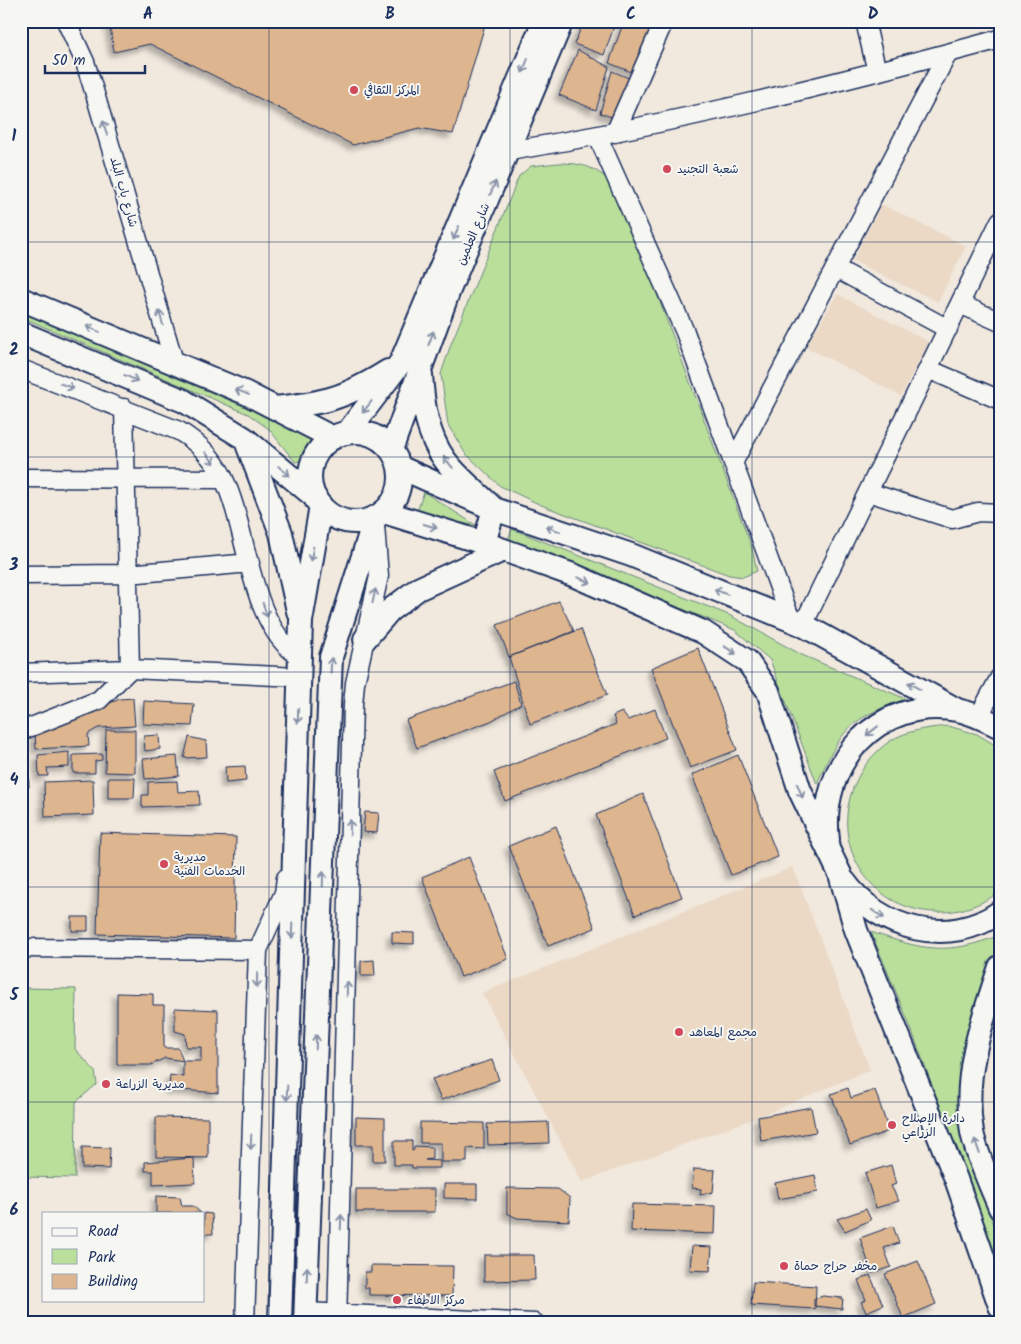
<svg xmlns="http://www.w3.org/2000/svg" width="1021" height="1344" font-family="Kalam,'Playpen Sans Arabic',sans-serif">
	<defs>
		<filter id="shadow"><feDropShadow dx="-4.5" dy="4.5" stdDeviation="2.5" flood-color="#0004"/></filter>
	</defs>
	<rect width="100%" height="100%" fill="#f1e9de"/>
	<filter id="ink" filterUnits="userSpaceOnUse"><feTurbulence type="fractalNoise" baseFrequency=".02" numOctaves="2"/><feDisplacementMap in="SourceGraphic" scale="10" xChannelSelector="R" yChannelSelector="G"/><feConvolveMatrix kernelMatrix="1 2 1 2 8 2 1 2 1" color-interpolation-filters="sRGB"/></filter>
	<g filter="url(#ink)">
		<path fill="#ebd9c6" d="M881,204L966,246L938,302L853,261Z
			M837,294L929,342L901,396L806,347Z
			M793,867L870,1070L758,1117L582,1182L482,993Z"/>
		<path fill="#b9df9b" stroke="#6a877c" d="M558,163C586,163 596,168 617,187L752,548L757,571L743,577L729,575L541,505L500,486L465,453L448,425L441,374L451,344L519,176L531,166Z
			M21,311L313,436L300,461L295,462L269,429L248,414L21,317Z
			M424,492L477,526L416,514Z
			M512,529L729,615L802,655L906,699C850,718 840,730 817,784L770,660L735,630L508,539Z
			M948,726L977,734L1000,748V891C950,930 875,914 852,852C837,812 855,765 890,741C907,730 928,728 948,726Z
			M871,932C923,950 947,956 1000,935V948L980,995L960,1121L972,1169L1000,1240V1267L910,1026Z
			M21,988L76,989L75,1049L95,1071L97,1084L76,1102L75,1178L21,1177Z"/>
		<path fill="#ddb58e" stroke="#1b2f5e" filter="url(#shadow)" d="M109,21H486L453,134L419,128L353,145L150,44L114,52Z
			M584,21H616L604,55L574,44Z
			M624,21H643L657,26L639,75L609,63Z
			M578,50L609,67L596,110L559,95Z
			M612,71L636,81L620,120L600,113Z
			M559,601L574,631L509,657L497,625Z
			M581,629L607,695L530,724L509,657Z
			M698,648L737,750L690,768L651,668Z
			M514,681L521,704L491,721L417,748L406,720Z
			M133,698L135,726L98,728L88,734L89,746L36,749L35,732L120,699Z
			M144,701L194,704L192,726L143,724Z
			M655,709L666,738L505,801L494,772L616,724L613,716L622,712L628,720Z
			M106,730H135V773L105,772Z
			M159,735L160,749L145,751L144,736Z
			M189,737L206,741L207,757L184,758Z
			M69,752V767L47,768L48,776H39L38,755Z
			M102,754V760L95,761V773H73V755Z
			M738,755L778,857L731,875L692,775Z
			M177,756L179,776L145,779L143,759Z
			M28,765L29,787L21,788V766Z
			M245,766L246,781L226,783L225,767Z
			M108,778H135L134,798H108Z
			M93,780L94,815L45,817L44,782Z
			M177,781L178,792L199,791L200,805L142,807V795H148V782Z
			M643,794L682,897L635,915L596,815Z
			M365,812L379,813L377,833L363,832Z
			M556,826L595,928L548,946L509,846Z
			M100,833L236,837L234,938L97,934Z
			M469,857L508,959L461,977L422,877Z
			M72,917H88V931H72Z
			M392,932L414,933V944L392,943Z
			M374,960L375,976H361V961Z
			M117,993L153,994V1005H164V1048H178L183,1061L165,1058L151,1065H117Z
			M175,1008L218,1010V1093L169,1089L170,1075L183,1077V1061H201V1047H186L185,1034L175,1031Z
			M492,1060L499,1080L441,1100L432,1079Z
			M848,1088L851,1098L875,1090L889,1131L850,1145L831,1094Z
			M811,1107L816,1132L761,1141L758,1117Z
			M156,1117L208,1118V1158L156,1157Z
			M356,1117L385,1118V1161H373V1145H356Z
			M420,1122L484,1123V1149L467,1148V1162H441V1143H420Z
			M548,1122L549,1143L488,1145L487,1124Z
			M394,1141H412V1151L414,1150V1146L432,1147V1159L425,1160L440,1161V1168H412V1165H394Z
			M82,1147L110,1148L109,1169L82,1168Z
			M194,1158L195,1183L153,1185V1171H145V1162Z
			M891,1165L896,1184L891,1186L899,1201L876,1208L865,1173Z
			M694,1169L715,1170L713,1192L700,1195L701,1189L692,1188Z
			M815,1175L818,1192L778,1199L775,1183Z
			M444,1184H477V1199L444,1198Z
			M507,1188L558,1189L570,1198L569,1221L517,1218L507,1213Z
			M356,1189H435V1212H356Z
			M156,1196L180,1197L182,1206H193L201,1213H156Z
			M632,1204L716,1206L715,1234L631,1231Z
			M866,1209L871,1220L845,1231L837,1219Z
			M204,1213L212,1214L213,1234H204Z
			M893,1226L899,1243L884,1248L891,1267L872,1273L860,1238Z
			M692,1246L712,1247L710,1271L690,1270Z
			M484,1255H534L535,1280L484,1281Z
			M918,1261L936,1304L903,1318L885,1274Z
			M371,1265L453,1266L452,1296L369,1295V1288H365V1272H371Z
			M870,1275L883,1305L866,1312L861,1302L866,1300L858,1280Z
			M753,1282L816,1286L815,1309L751,1305Z
			M823,1296L843,1298L842,1309L814,1306V1299Z"/>
		<g fill="none" stroke-linecap="round" stroke-linejoin="round">
			<defs>
				<path id="minor" d="M66,21L85,62L95,94L175,365
					M865,21L877,72
					M615,133L664,21
					M598,137L685,332L791,620
					M509,151C674,124 838,83 1000,39
					M835,268L948,329
					M960,304L1000,322
					M21,369L179,431C197,442 213,457 223,477C249,530 248,624 300,657
					M928,369L1000,400
					M733,463L948,53
					M21,478L224,479
					M868,492L952,519L978,512L1000,513
					M21,575L128,574L250,563
					M803,625L1000,221
					M21,673L130,669L298,677
					M979,716L1000,677
					M21,731L99,700L130,669L124,408
					M21,948L258,950
					M305,1312L535,1323
					M245,1323L258,950L284,893L286,878
					M337,1323L353,705L355,683L379,576L375,526"/>
				<path id="major" d="M21,299L246,393L333,438
					M21,333L184,401L244,438L315,497
					M421,375C423,404 427,436 445,460C458,478 478,493 494,509L484,543
					M275,408C325,403 345,398 388,371
					M310 477a45 45 0 1 1 90 0a45 45 0 1 1-90 0Z
					M347,433L401,362L544,21
					M246,441L281,533L298,611
					M391,450L449,290L562,21
					M399,467L494,509L631,555L803,625L957,710
					M384,512L484,543L573,575L703,632L747,661L768,691L800,791L840,874L856,930L956,1179L1000,1306
					M365,639L389,611L418,589L503,550
					M828,840C818,763 878,696 957,710C973,713 986,720 1000,727
					M844,881C879,930 949,948 1000,912
					M1000,967C982,1020 962,1075 972,1132C976,1154 991,1186 1000,1208
					M280,1323L301,621L321,506
					M305,1323L331,657L375,518"/>
			</defs>
			<use href="#minor" stroke="#1b2f5e" stroke-width="21"/>
			<use href="#major" stroke="#1b2f5e" stroke-width="26"/>
			<use href="#minor" stroke="#f6f6f2" stroke-width="18"/>
			<use href="#major" stroke="#f6f6f2" stroke-width="22"/>
		</g>
		<defs><path id="oneway-shaft" d="M-6 0H5M1.5-3L5.5 0L1.5 3" fill="none" stroke-width="1.6" stroke-linecap="round" stroke-linejoin="round" transform="scale(1.25)"/></defs>
		<g stroke="#8892a8">
			<use href="#oneway-shaft" transform="translate(525 66) rotate(112)"/>
			<use href="#oneway-shaft" transform="translate(105 128) rotate(-106)"/>
			<use href="#oneway-shaft" transform="translate(493 188) rotate(-67)"/>
			<use href="#oneway-shaft" transform="translate(456 233) rotate(112)"/>
			<use href="#oneway-shaft" transform="translate(161 318) rotate(-106)"/>
			<use href="#oneway-shaft" transform="translate(93 329) rotate(-156)"/>
			<use href="#oneway-shaft" transform="translate(431 338) rotate(-70)"/>
			<use href="#oneway-shaft" transform="translate(131 378) rotate(24)"/>
			<use href="#oneway-shaft" transform="translate(67 386) rotate(21)"/>
			<use href="#oneway-shaft" transform="translate(242 392) rotate(-157)"/>
			<use href="#oneway-shaft" transform="translate(367 407) rotate(128)"/>
			<use href="#oneway-shaft" transform="translate(210 458) rotate(51)"/>
			<use href="#oneway-shaft" transform="translate(448 462) rotate(-129)"/>
			<use href="#oneway-shaft" transform="translate(284 471) rotate(40)"/>
			<use href="#oneway-shaft" transform="translate(430 526) rotate(17)"/>
			<use href="#oneway-shaft" transform="translate(553 529) rotate(-161)"/>
			<use href="#oneway-shaft" transform="translate(312 554) rotate(100)"/>
			<use href="#oneway-shaft" transform="translate(584 580) rotate(24)"/>
			<use href="#oneway-shaft" transform="translate(721 592) rotate(-158)"/>
			<use href="#oneway-shaft" transform="translate(374 596) rotate(-78)"/>
			<use href="#oneway-shaft" transform="translate(265 610) rotate(72)"/>
			<use href="#oneway-shaft" transform="translate(730 650) rotate(33)"/>
			<use href="#oneway-shaft" transform="translate(331 665) rotate(-87)"/>
			<use href="#oneway-shaft" transform="translate(914 686) rotate(-151)"/>
			<use href="#oneway-shaft" transform="translate(298 716) rotate(91)"/>
			<use href="#oneway-shaft" transform="translate(872 731) rotate(142)"/>
			<use href="#oneway-shaft" transform="translate(800 791) rotate(68)"/>
			<use href="#oneway-shaft" transform="translate(350 827) rotate(-89)"/>
			<use href="#oneway-shaft" transform="translate(323 879) rotate(-88)"/>
			<use href="#oneway-shaft" transform="translate(878 914) rotate(33)"/>
			<use href="#oneway-shaft" transform="translate(292 931) rotate(92)"/>
			<use href="#oneway-shaft" transform="translate(257 980) rotate(92)"/>
			<use href="#oneway-shaft" transform="translate(347 989) rotate(-89)"/>
			<use href="#oneway-shaft" transform="translate(316 1042) rotate(-88)"/>
			<use href="#oneway-shaft" transform="translate(287 1093) rotate(92)"/>
			<use href="#oneway-shaft" transform="translate(251 1142) rotate(92)"/>
			<use href="#oneway-shaft" transform="translate(977 1146) rotate(-110)"/>
			<use href="#oneway-shaft" transform="translate(341 1222) rotate(-88)"/>
			<use href="#oneway-shaft" transform="translate(307 1274) rotate(-88)"/>
		</g>
	</g>
	<path fill="none" stroke="#1b2f5e" stroke-width="1" stroke-opacity="0.55" d="M269,21V1323M510,21V1323M752,21V1323M21,242H1000M21,457H1000M21,672H1000M21,887H1000M21,1102H1000"/>
	<g fill="#d1495b" stroke="#f6f6f2" stroke-width="2">
		<circle cx="354" cy="90" r="5"/>
		<circle cx="667" cy="169" r="5"/>
		<circle cx="164" cy="864" r="5"/>
		<circle cx="679" cy="1032" r="5"/>
		<circle cx="106" cy="1084" r="5"/>
		<circle cx="892" cy="1125" r="5"/>
		<circle cx="784" cy="1266" r="5"/>
		<circle cx="397" cy="1300" r="5"/>
	</g>
	<g text-anchor="middle" stroke-width="4" stroke-linejoin="round" paint-order="stroke">
		<g font-size="12" fill="#1b2f5e" stroke="#f6f6f2" text-anchor="start">
			<text x="364" y="94">المركز الثقافي</text>
			<text x="677" y="173">شعبة التجنيد</text>
			<text x="174" y="861">مديرية<tspan x="174" dy="14">الخدمات الفنية</tspan></text>
			<text x="689" y="1036">مجمع المعاهد</text>
			<text x="116" y="1088">مديرية الزراعة</text>
			<text x="902" y="1122">دائرة الإصلاح<tspan x="902" dy="14">الزراعي</tspan></text>
			<text x="794" y="1270">مخفر حراج حماة</text>
			<text x="407" y="1304">مركز الاطفاء</text>
		</g>
		<g font-size="12" fill="#1b2f5e" stroke="#f6f6f2">
			<text transform="translate(124 192) rotate(74)" y="4">شارع باب البلد</text>
			<text transform="translate(473 234) rotate(-67)" y="4">شارع العلمين</text>
		</g>
	</g>
	<rect width="1021" height="1344" fill="none" stroke="#f6f6f2" stroke-width="55"/>
	<rect x="42" y="1212" width="162" height="90" fill="#f6f6f2" stroke="#9ea6b7"/>
	<rect x="52" y="1228" width="25" height="8" fill="#f6f6f2" stroke="#9ea6b7"/>
	<text x="88" y="1236" font-size="15" fill="#1b2f5e">Road</text>
	<rect x="52" y="1249" width="25" height="15" fill="#b9df9b" stroke="#9ea6b7"/>
	<text x="88" y="1262" font-size="15" fill="#1b2f5e">Park</text>
	<rect x="52" y="1274" width="25" height="15" fill="#ddb58e" stroke="#9ea6b7"/>
	<text x="88" y="1286" font-size="15" fill="#1b2f5e">Building</text>
	<path d="M45 65v8h100v-8" fill="none" stroke="#1b2f5e" stroke-width="2.5"/>
	<text x="52" y="65" font-size="15" fill="#1b2f5e" stroke="#f6f6f2" stroke-width="4" paint-order="stroke">50 m</text>
	<rect x="28" y="28" width="966" height="1288" fill="none" stroke="#1b2f5e" stroke-width="2"/>
	<g font-size="16" text-anchor="middle" font-weight="bold" fill="#1b2f5e">
		<text x="148" y="19">A</text>
		<text x="390" y="19">B</text>
		<text x="631" y="19">C</text>
		<text x="873" y="19">D</text>
		<text x="14" y="141">1</text>
		<text x="14" y="355">2</text>
		<text x="14" y="570">3</text>
		<text x="14" y="785">4</text>
		<text x="14" y="1000">5</text>
		<text x="14" y="1215">6</text>
	</g>
</svg>
